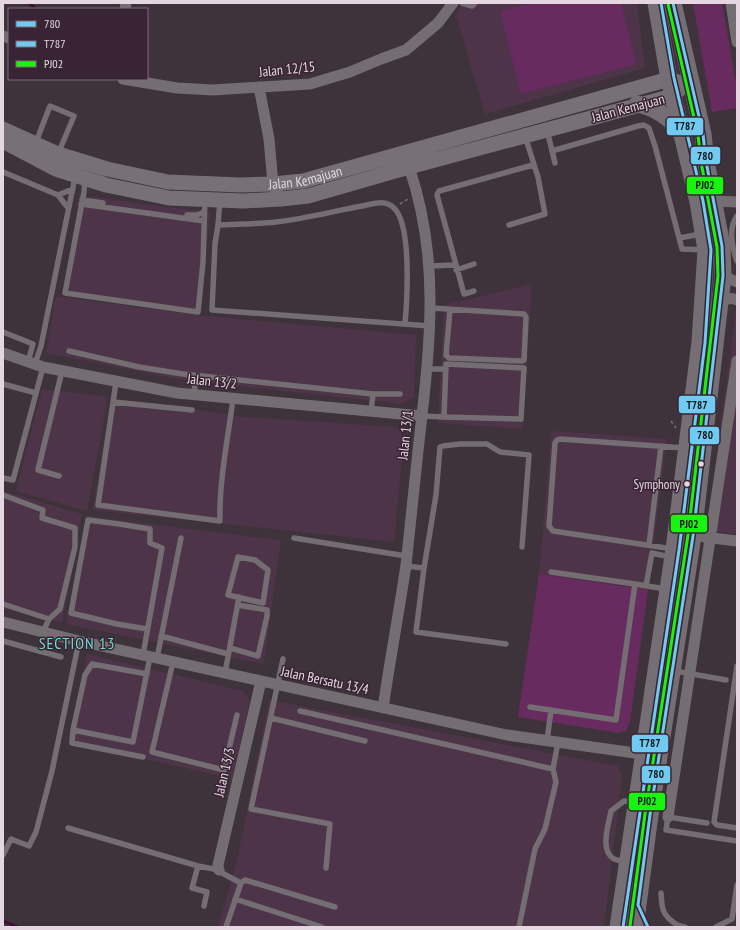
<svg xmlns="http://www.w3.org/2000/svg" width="740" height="930" font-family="'PT Sans Narrow',sans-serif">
	<rect width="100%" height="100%" fill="#3e323b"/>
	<path fill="#4d3448" d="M462,3H637L645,68L485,114L456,15Z
		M79,195L159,206L210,212L201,314L64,294Z
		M532,284L523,429L438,423L444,305Z
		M56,296L205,316L416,335L414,396L402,404L183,380L46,353Z
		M737,302V534L707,530Z
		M42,389L108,397L87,511L16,491Z
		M111,398L246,417L396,427L404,437L394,542L93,510Z
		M553,431L667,439L648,590L539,574L551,436Z
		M3,491L82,514L62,623L3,609Z
		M86,516L281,540L264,664L66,624Z
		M87,654L243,691L250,700L232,779L68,741Z
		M269,700L618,766L622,777L604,927H218L236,865Z"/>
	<path fill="#682b5f" d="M532,3H621L636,64L521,94L500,11Z
		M693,3H722L737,89V108L712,112Z
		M539,574L648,590L630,722L626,731L619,733L518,717Z"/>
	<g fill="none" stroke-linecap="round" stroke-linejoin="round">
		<path stroke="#3d0c37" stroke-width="2.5" d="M29,3L36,9
			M3,921L18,927"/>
		<path stroke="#767175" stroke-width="1.5" stroke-dasharray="3 3" stroke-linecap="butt" d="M400,204L408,199
			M671,421L676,428"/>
		<path stroke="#746e72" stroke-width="5.5" d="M462,3L472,6L475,3
			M547,130L555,163
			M36,142L50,106L74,116L58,154
			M552,151L638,126L644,125L649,128L655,146L682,249L703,250
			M3,172L58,195L68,208
			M85,179L84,192L65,293L198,312L203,262L205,199
			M58,195L73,189
			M82,200L103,203
			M81,204L204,221
			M187,215H197L204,212
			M737,216C728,228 732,248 737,261
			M218,225L220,200
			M509,225L545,214L538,177L525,136
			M679,238L701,234
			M430,266L455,265
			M456,270L474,264
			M474,291L464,294L437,195L439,191L533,165
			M431,308L524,314L526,317L524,360L522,361L449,358L446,355L450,310
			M405,324C407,301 412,225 394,208C385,199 373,204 362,206C334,211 305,219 276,222C256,224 237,224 218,225L215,244L212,310L430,326
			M3,332L33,344L28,362
			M69,351L139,367L183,374L373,394
			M35,364L41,346L75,177
			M446,364L524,368L521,419L444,417Z
			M428,369H446
			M194,375L195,395
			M116,382L98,505L220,521C219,481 228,438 233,399
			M3,384L36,393
			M113,402L192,410
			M371,412L373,394H400
			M422,416L444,417
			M59,476L38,470L62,371
			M3,478L13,480L43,367
			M3,495L43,510L42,518L75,528V547L60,609L49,619L43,632
			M294,538L406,556
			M649,545L661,446
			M673,549L553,531L549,526L555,443L557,440L560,439L685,448
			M238,557L255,560L268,570L263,603L228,595Z
			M405,566L424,568L416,632L506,644
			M424,568L436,495L440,447L443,446L460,444H487L500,452L529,455L522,547
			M635,584L666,589
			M646,586L652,553L670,557
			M3,604L49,619
			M161,636L228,654
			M3,641L61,657
			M230,648L258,656L267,616V610L238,605
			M143,655L162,548L150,543V529L119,524L88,520L71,613L117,624L147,629
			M157,658L181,538
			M283,659L251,809L330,824L326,868
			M173,662L152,752L224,770L237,715
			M737,666L714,822L717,825L737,828
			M675,671L726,680
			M225,673L239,597
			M530,707L616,720L635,584L551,572
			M300,711L553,769
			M271,718L365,741
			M73,730L133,742L150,657
			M547,741L551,710
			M143,757L72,743L73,730L85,675L92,664L147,674
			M707,823L668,817L666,830L737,841
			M68,828L198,866L192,888L207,892L204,906
			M3,855L11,839L29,846L36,832L52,771L79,641
			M627,862C623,861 618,861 614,859C599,850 609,824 611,811L624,801L635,802
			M198,866L219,870L222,873L241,883
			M661,893C662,906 661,913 673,922C677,925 679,927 685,927
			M235,899L322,927
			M226,927L241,883L245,880L335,907
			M519,927L535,849L545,829L556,782L553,769L558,742
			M716,927L732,919L737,885"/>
		<path stroke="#746e72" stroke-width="11" d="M731,3L737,42
			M125,9L126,3
			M3,36L9,38
			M123,79L177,88L213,90L310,84L350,72L381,59L406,50L438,23L453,3
			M259,87L269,139L273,184L275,188L281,199
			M714,201L737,202
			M723,276L737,282
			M720,303C726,299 730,297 737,300
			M3,353L43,367L177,393L422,416
			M704,537L737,541
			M3,622L79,641L507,735L649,755
			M383,708C390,660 399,612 406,565C410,527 414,489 418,451C429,352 442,263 409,167
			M668,817L737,361
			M219,870L218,865L261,681"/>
		<path stroke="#777076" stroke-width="15" id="s1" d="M3,129L58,154L107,169L168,182L241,185L273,184L303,181L655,83L669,79L684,84L673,96L409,167L308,196L281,199L243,201L169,198L106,185L56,169L3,141"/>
		<path stroke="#756e74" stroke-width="17" d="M637,104C656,108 670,117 681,133
			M618,927L674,549L700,342L706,250L698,202L669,79L656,3
			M635,927L650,815L693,536L723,276L722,246L706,161L703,134L673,3"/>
		<defs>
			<path id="bus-1" d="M648,927L638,905L650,815L693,536L723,276L722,246L706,161L703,134L673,3"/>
			<path id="bus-2" d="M623,927L679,550L705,343L711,250L703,201L674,78L661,3"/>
			<path id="bus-3" d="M630,926L645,814L688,535L718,276L717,247L701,162L698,135L668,4"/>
		</defs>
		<use href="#bus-1" stroke="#382434" stroke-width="6"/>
		<use href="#bus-2" stroke="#382434" stroke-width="6"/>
		<use href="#bus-3" stroke="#382434" stroke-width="6"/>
		<use href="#bus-1" stroke="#71caf2" stroke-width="3"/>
		<use href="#bus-2" stroke="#71caf2" stroke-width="3"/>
		<use href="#bus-3" stroke="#19f40e" stroke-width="3"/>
	</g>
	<g fill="#e5d7e1" stroke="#382434" stroke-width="1.5">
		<circle cx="701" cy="464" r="3.5"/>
		<circle cx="687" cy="484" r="3.5"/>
	</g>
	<g text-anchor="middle" stroke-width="3" stroke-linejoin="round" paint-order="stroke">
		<g font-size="13" fill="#e5d7e1" stroke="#382434" text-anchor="end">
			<text x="680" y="489">Symphony</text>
		</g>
		<g font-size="14" fill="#e5d7e1" stroke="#382434">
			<text transform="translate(287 69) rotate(-6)" y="5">Jalan 12/15</text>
			<text transform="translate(628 108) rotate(-15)" y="5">Jalan Kemajuan</text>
			<text dy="5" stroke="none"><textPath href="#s1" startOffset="312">Jalan Kemajuan</textPath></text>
			<text transform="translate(212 381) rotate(6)" y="5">Jalan 13/2</text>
			<text transform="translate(405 435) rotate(-84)" y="5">Jalan 13/1</text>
			<text transform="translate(325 680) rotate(12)" y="5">Jalan Bersatu 13/4</text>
			<text transform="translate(224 772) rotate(-77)" y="5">Jalan 13/3</text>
		</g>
		<g font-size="16" letter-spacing="1" fill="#72dbcc" stroke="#382434">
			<text x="77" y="649">SECTION 13</text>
		</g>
	</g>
	<g stroke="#382434" stroke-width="1.5">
		<rect x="666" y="117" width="38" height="19" rx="4" fill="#71caf2"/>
		<rect x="690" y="146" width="31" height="19" rx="4" fill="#71caf2"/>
		<rect x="686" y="176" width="38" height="19" rx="4" fill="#19f40e"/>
		<rect x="678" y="395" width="38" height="19" rx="4" fill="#71caf2"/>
		<rect x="689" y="426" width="31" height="19" rx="4" fill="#71caf2"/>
		<rect x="670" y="514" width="38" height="19" rx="4" fill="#19f40e"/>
		<rect x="631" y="734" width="38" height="19" rx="4" fill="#71caf2"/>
		<rect x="641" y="765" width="30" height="19" rx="4" fill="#71caf2"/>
		<rect x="628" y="792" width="38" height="19" rx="4" fill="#19f40e"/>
	</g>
	<g font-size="11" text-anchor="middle" font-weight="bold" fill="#111">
		<text x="685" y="130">T787</text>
		<text x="705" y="160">780</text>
		<text x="705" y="189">PJ02</text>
		<text x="697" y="409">T787</text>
		<text x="705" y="439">780</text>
		<text x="689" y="528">PJ02</text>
		<text x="650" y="747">T787</text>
		<text x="656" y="778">780</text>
		<text x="647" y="805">PJ02</text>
	</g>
	<rect width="740" height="930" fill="none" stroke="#e5d7e1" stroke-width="8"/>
	<rect x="8" y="8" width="140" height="72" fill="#382434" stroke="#7d6c79"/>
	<rect x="16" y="21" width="20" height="6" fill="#71caf2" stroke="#7d6c79"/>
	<text x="44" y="28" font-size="12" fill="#e5d7e1">780</text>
	<rect x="16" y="41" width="20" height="6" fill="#71caf2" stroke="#7d6c79"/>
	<text x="44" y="48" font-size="12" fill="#e5d7e1">T787</text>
	<rect x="16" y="61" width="20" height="6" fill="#19f40e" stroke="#7d6c79"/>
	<text x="44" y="68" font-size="12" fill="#e5d7e1">PJ02</text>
</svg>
